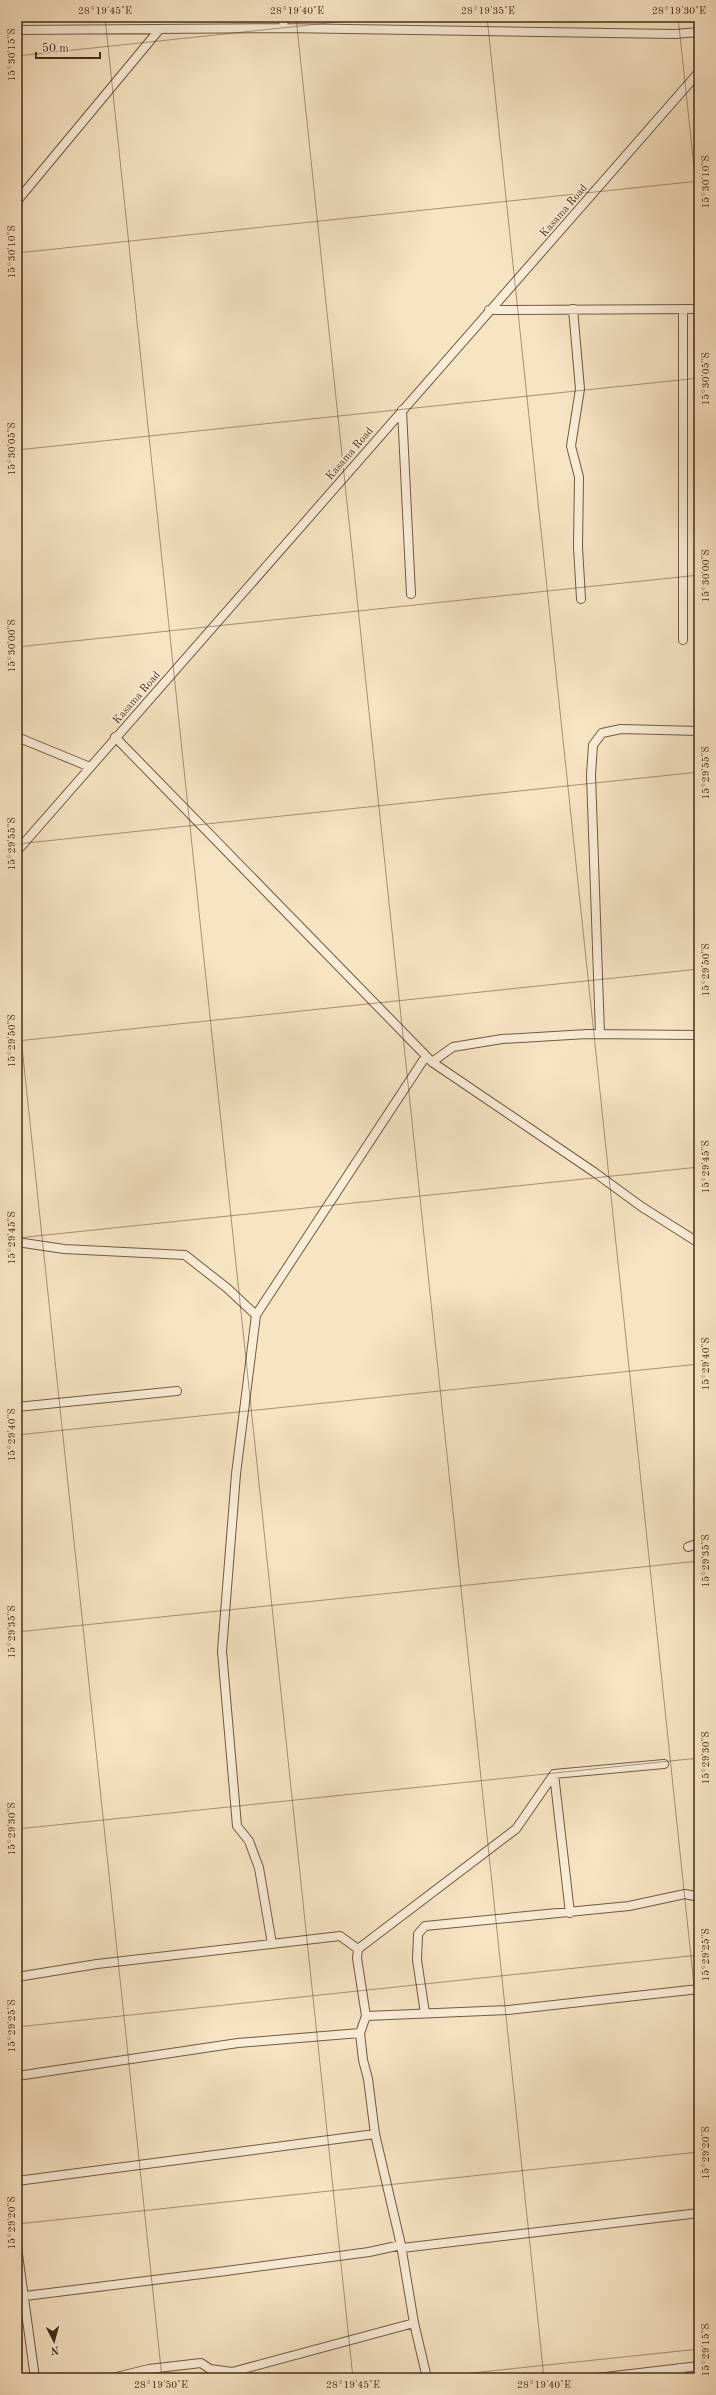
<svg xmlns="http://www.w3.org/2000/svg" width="716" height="2395" font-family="'Old Standard TT',serif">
	<rect width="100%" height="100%" fill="#f7e4c3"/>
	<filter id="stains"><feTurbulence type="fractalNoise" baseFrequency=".005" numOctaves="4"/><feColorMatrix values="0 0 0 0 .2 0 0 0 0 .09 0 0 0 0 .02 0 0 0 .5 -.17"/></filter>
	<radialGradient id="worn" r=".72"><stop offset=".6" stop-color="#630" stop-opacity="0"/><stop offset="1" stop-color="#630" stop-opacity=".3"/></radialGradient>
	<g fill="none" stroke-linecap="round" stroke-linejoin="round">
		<defs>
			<path id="minor" d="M283,28L284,17
				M17,30L283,28L675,34L699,32
				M17,201L159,30
				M573,309L580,389L571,446L579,477L578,547L581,599
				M683,309V640
				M489,310L699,309
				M402,410L411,594
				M17,737L90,767
				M115,737L432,1062L594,1172L642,1207L699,1243
				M17,851L699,72
				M600,1034L591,775L593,745L602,733L621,729L699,731
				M432,1062L453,1047L502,1039L587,1034L699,1035
				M17,1242L64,1249L185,1255L227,1288L256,1315L236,1474L222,1651L237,1826L249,1841L259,1868L272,1944
				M256,1315L426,1056
				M17,1407L177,1391
				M688,1547L699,1543
				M554,1774L570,1913
				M17,1977L97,1964L340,1936L358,1949
				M425,2013L417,1960L418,1934L425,1926L629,1906L685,1894L699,1897
				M366,2016L508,2010L699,1989
				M17,2076L238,2043L360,2033
				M17,2181L375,2134
				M401,2245L414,2323L427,2378
				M17,2247L35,2378
				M402,2248L699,2213
				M17,2297L226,2271L369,2252L401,2245L375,2134L368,2079L363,2060L360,2033L366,2016L357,1958L358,1949L516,1829L554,1774L664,1764
				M679,2368L684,2378
				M112,2378L149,2369L201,2363L210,2369L232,2372L414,2323
				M597,2378L699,2366"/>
		</defs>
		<use href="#minor" stroke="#735941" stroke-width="10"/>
		<use href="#minor" stroke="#faedd8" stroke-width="8"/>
	</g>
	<path fill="none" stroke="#472b16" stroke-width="1" stroke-opacity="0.45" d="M105,17L353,2378M296,17L544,2378M487,17L699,2033M678,17L699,214M17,56L385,17M17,253L699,181M17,450L699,378M17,647L699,575M17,844L699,772M17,999L162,2378M17,1041L699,969M17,1238L699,1167M17,1435L699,1364M17,1632L699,1561M17,1829L699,1758M17,2027L699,1955M17,2224L699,2152M424,2378L699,2349"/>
	<g text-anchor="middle" stroke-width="3.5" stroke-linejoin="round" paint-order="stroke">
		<g font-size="11" fill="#472b16" stroke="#faedd8">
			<text transform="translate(563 210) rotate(-49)" y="4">Kasama Road</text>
			<text transform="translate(349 453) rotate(-49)" y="4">Kasama Road</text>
			<text transform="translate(136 697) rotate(-49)" y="4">Kasama Road</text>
		</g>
	</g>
	<rect width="716" height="2395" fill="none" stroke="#f7e4c3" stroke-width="44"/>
	<g transform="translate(54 2341) rotate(174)" stroke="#faedd8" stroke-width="3" paint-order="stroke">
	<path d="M0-3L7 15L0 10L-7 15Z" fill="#472b16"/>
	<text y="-6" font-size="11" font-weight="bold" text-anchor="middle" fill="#472b16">N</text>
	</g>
	<path d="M36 52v6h64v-6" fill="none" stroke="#472b16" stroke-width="2"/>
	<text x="42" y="52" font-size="12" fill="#472b16" stroke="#faedd8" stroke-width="3" paint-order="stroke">50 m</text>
	<rect x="22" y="22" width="672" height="2351" fill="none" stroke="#472b16" stroke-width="1.5"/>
	<g font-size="10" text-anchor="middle" fill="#472b16">
		<text x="105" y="14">28°19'45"E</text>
		<text x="297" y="14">28°19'40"E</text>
		<text x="488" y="14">28°19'35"E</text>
		<text x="679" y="14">28°19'30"E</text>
		<text transform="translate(11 55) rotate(-90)" y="4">15°30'15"S</text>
		<text transform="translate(705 182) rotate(-90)" y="4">15°30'10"S</text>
		<text transform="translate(11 252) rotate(-90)" y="4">15°30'10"S</text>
		<text transform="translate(705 379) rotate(-90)" y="4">15°30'05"S</text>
		<text transform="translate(11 449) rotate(-90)" y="4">15°30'05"S</text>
		<text transform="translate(705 576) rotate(-90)" y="4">15°30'00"S</text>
		<text transform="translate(11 646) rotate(-90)" y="4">15°30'00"S</text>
		<text transform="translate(705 773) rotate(-90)" y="4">15°29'55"S</text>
		<text transform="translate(11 844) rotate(-90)" y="4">15°29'55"S</text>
		<text transform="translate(705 970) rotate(-90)" y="4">15°29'50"S</text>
		<text transform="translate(11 1041) rotate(-90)" y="4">15°29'50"S</text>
		<text transform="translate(705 1167) rotate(-90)" y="4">15°29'45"S</text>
		<text transform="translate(11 1238) rotate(-90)" y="4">15°29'45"S</text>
		<text transform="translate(705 1364) rotate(-90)" y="4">15°29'40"S</text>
		<text transform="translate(11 1435) rotate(-90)" y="4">15°29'40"S</text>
		<text transform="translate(705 1561) rotate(-90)" y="4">15°29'35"S</text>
		<text transform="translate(11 1632) rotate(-90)" y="4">15°29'35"S</text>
		<text transform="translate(705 1758) rotate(-90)" y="4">15°29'30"S</text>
		<text transform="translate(11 1829) rotate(-90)" y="4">15°29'30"S</text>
		<text transform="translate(705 1955) rotate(-90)" y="4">15°29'25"S</text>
		<text transform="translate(11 2026) rotate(-90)" y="4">15°29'25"S</text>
		<text transform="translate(705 2153) rotate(-90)" y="4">15°29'20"S</text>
		<text transform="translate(11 2223) rotate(-90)" y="4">15°29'20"S</text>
		<text transform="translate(705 2350) rotate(-90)" y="4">15°29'15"S</text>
		<text x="161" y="2388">28°19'50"E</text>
		<text x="353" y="2388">28°19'45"E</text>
		<text x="544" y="2388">28°19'40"E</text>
	</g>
	<rect width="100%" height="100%" filter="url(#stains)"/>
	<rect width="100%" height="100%" fill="url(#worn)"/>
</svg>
